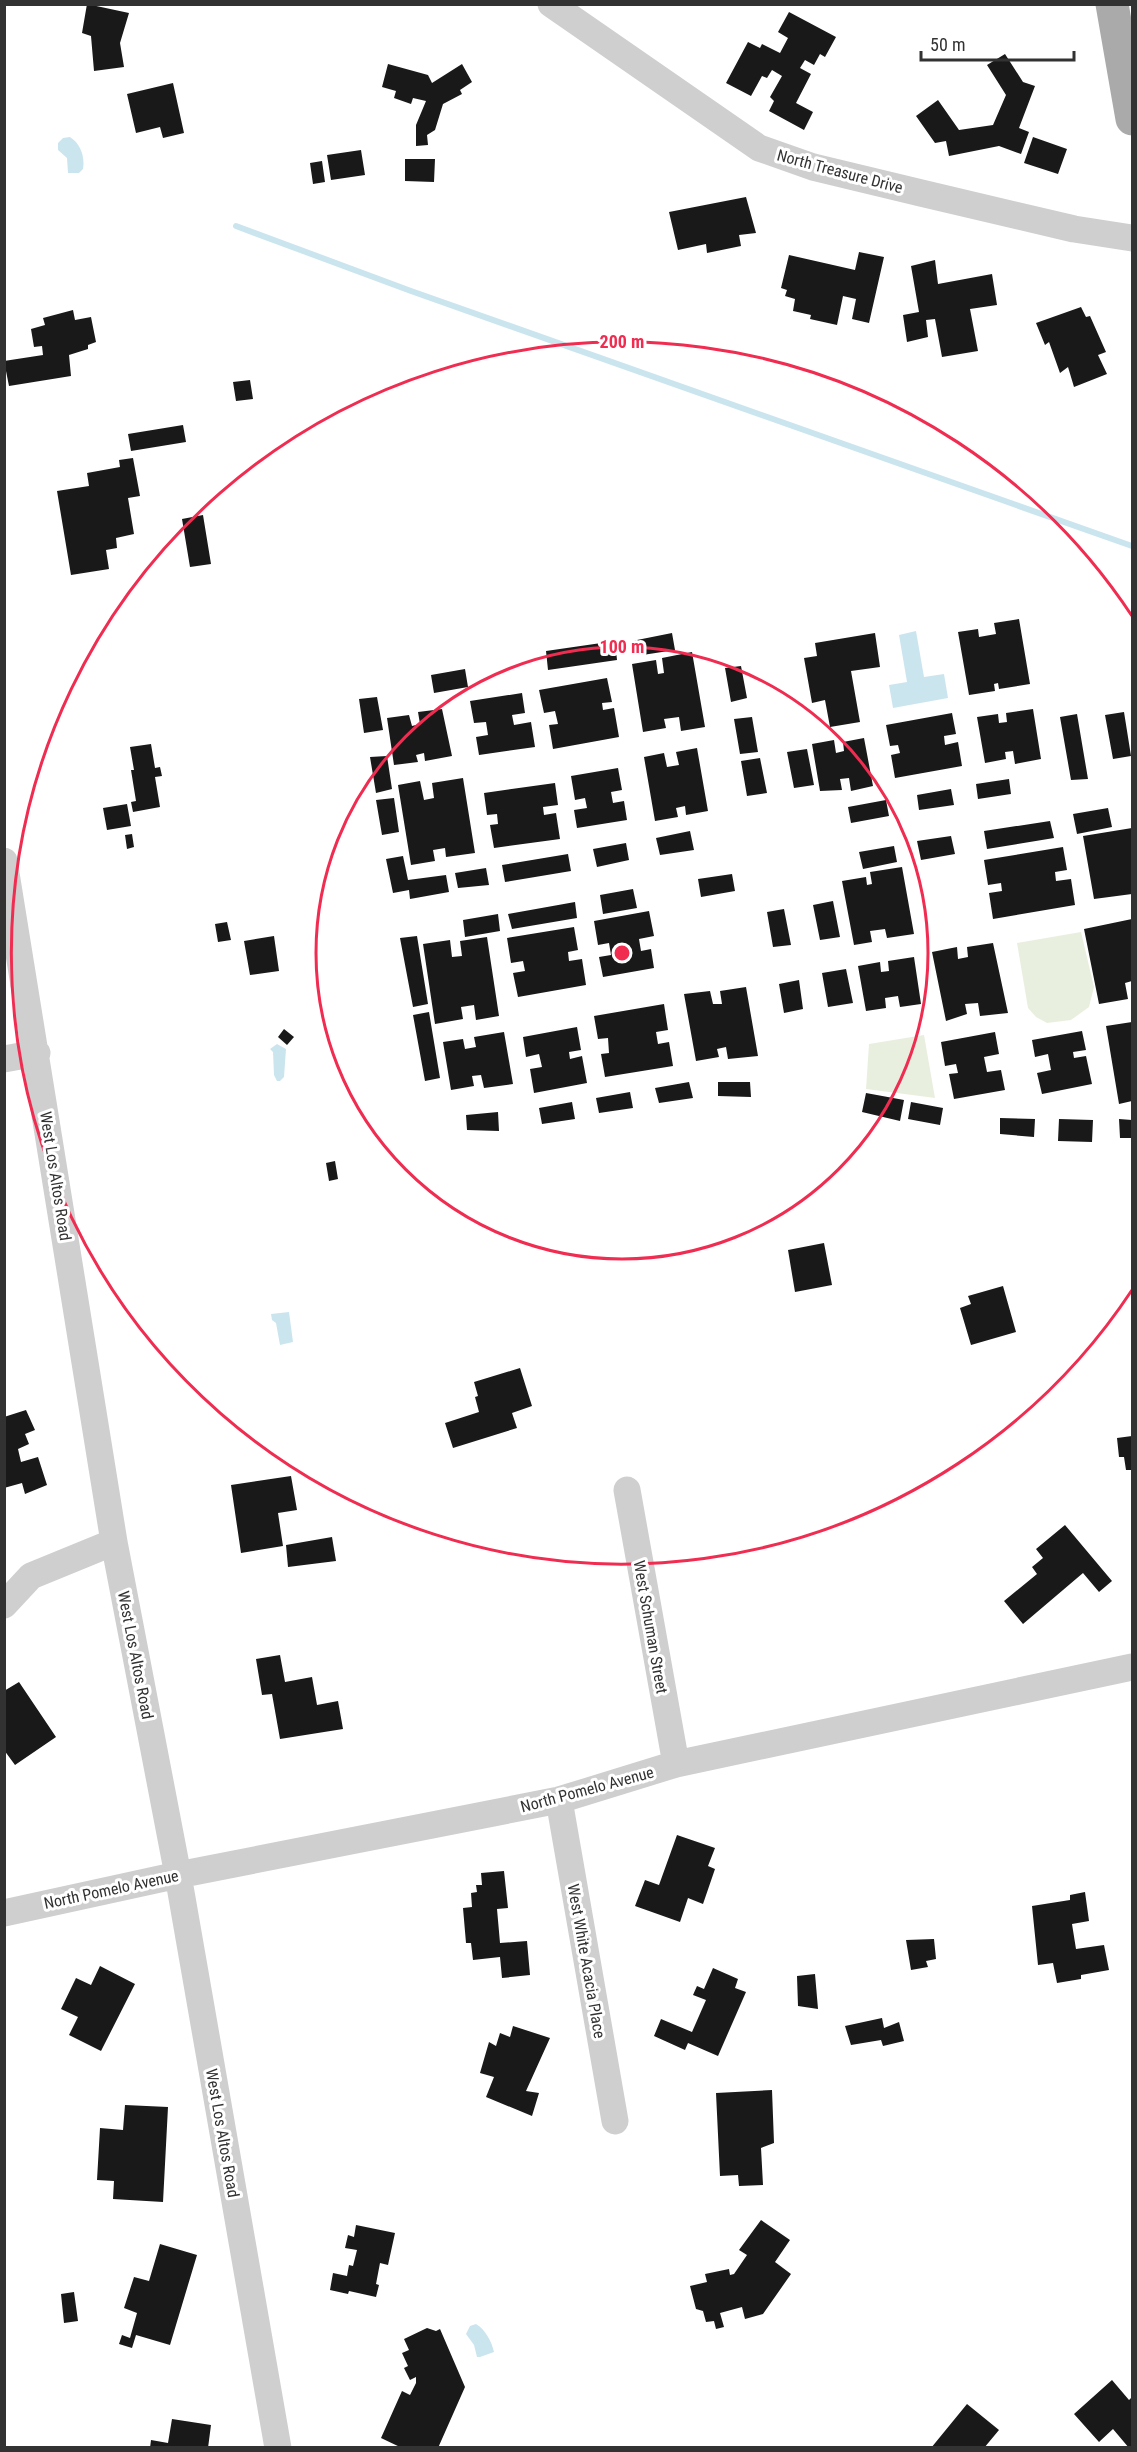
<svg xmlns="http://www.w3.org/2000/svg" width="1137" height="2452" font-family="'Roboto Condensed',sans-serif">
	<rect width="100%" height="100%" fill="#fff"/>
	<path fill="#e9efdf" d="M1081,932L1094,987L1089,1007L1071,1020L1047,1023L1036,1017L1028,1008L1017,943Z
		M924,1035L935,1098L866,1089L869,1044Z"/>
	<path fill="#cbe5ef" d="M70,137C81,144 85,157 83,169L79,173H68L67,158L58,150V143L63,138Z
		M916,631L924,677L944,674L948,698L893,708L889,685L907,682L899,635Z
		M277,1044L286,1049L284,1077L280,1081H277L274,1075L273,1052L270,1049Z
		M289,1312L293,1342L280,1345L276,1323L272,1320L271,1314Z
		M476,2324C485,2329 492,2342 494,2352L480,2357H477L474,2345L466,2334L470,2326Z"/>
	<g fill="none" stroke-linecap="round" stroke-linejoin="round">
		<path stroke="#cbe5ef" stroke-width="6" d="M236,226L411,291L1132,546"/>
	</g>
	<path fill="#191919" d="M87,4L129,13L120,43L124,67L94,71L91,36L82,33Z
		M789,12L836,37L825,57L820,54L814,65L805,60L800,68L811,74L796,103L813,112L804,130L769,111L774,101L770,97L782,76L772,70L767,78L762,76L751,96L726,83L748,42L760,48L762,44L780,53L788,38L778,32Z
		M1005,54L1023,82L1035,86L1019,128L1029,132L1021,154L999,146L949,156L946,141L935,143L916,116L938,100L959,130L993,125L1006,95L987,65Z
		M388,64L428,75L432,83L462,64L472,82L460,90L462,94L443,104L435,130L427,135L428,145L416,146V125L426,101L413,98L411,104L394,98L396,91L382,87Z
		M173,83L184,133L163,138L160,127L136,133L127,94Z
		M1033,137L1067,149L1058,174L1024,163Z
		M361,150L365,175L331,180L327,155Z
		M405,159H435L434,182L405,181Z
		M322,161L325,182L313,184L310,163Z
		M746,197L756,233L739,235L741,246L707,253L706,244L678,250L669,212Z
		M859,252L884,257L869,323L852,319L856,299L843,296L837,325L810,319L811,315L793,311L795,299L785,296L787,290L781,288L789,255L855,270Z
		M935,260L938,284L992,274L997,305L970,309L978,351L942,357L935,319L926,320L928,337L907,342L903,315L919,312L911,266Z
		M1081,307L1086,317L1090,316L1106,352L1098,355L1107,374L1074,387L1068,367L1060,373L1049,342L1045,345L1036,323Z
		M73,310L75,320L91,317L96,342L88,345V349L69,355L71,376L9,386L4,361L43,355L42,346L34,347L31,329L45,325L43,318Z
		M250,380L253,399L236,401L233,382Z
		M183,425L186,442L131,451L128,434Z
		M133,458L140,496L128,498L134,534L116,538L117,548L106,550L109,569L71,575L57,491L89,486L87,473L120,467L119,460Z
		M203,515L211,564L190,567L182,519Z
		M1019,619L1030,684L999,689L998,683L994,684L995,691L969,695L958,632L978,629L979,637L996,634L994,623Z
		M672,633L675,650L636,656L632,641Z
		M875,633L880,667L851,671L860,722L830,727L825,700L812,703L804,658L817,656L815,643Z
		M615,641L617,660L548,670L546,651Z
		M692,652L705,727L681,731L679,717L664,719L666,728L643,732L632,664L656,660L658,674L664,673L662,658Z
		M741,666L747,698L731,702L725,668Z
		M465,669L468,687L434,693L431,675Z
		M607,678L612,702L602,703L603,710L614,708L619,737L553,749L549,725L558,724L555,711L544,713L539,690Z
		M522,693L525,713L512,715L514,725L531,722L535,747L479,755L476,737L488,735L486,722L474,723L470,701Z
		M377,697L383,730L364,733L359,699Z
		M442,709L452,756L425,761L424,753L416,755L418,762L394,765L387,718L409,715L412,726L420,724L418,712Z
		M1033,709L1041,759L1015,764L1013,751L1005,752L1006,759L985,763L977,717L998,714L999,723L1007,722L1006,713Z
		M1124,712L1131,756L1113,759L1105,715Z
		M952,713L956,734L944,736L945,745L958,742L962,766L895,778L891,755L900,753L898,745L890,746L886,725Z
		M1077,714L1088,779L1071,780L1060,717Z
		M752,717L758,752L740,754L734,719Z
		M864,738L873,786L851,791L849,778L840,779L842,790L820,791L812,744L834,740L836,753L844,751L843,742Z
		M151,744L155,768L160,767L162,776L155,777L160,807L133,812L131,802L136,801L131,770H134L130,747Z
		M697,748L708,811L686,815L685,806L676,808L678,817L655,821L644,757L664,753L667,767L679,765L676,752Z
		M807,749L814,785L794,788L787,752Z
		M387,756L392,789L376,793L370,757Z
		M760,758L767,793L747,796L741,761Z
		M618,768L622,790L611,792L613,803L624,801L627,820L577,828L574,810L587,808L585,798L575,800L571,776Z
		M463,778L475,853L446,857L445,848L433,850L435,861L411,865L398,785L420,781L424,800L434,798L432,783Z
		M1009,779L1011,794L978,799L976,784Z
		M555,783L558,805L543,807L544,815L556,813L560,839L494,848L490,825L498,824L497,814L487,815L484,793Z
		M951,789L954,805L919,810L917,795Z
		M394,798L399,832L382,835L376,800Z
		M886,800L889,816L851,823L848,807Z
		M127,804L131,826L107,830L103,808Z
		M1108,808L1112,827L1077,834L1073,814Z
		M1050,821L1054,838L987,849L984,831Z
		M1132,828V894L1094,899L1083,836Z
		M690,831L694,850L660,855L656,838Z
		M132,834L134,847L127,849L125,835Z
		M951,836L955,854L921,860L917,841Z
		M626,843L629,860L597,867L593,849Z
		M894,846L897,862L863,869L859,852Z
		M1063,847L1067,870L1055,872L1056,881L1071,879L1075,905L993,919L989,893L1002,891L1001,883L988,885L984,860Z
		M568,854L571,871L505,882L502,865Z
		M403,856L408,880L446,875L449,892L410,899L409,890L393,893L386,859Z
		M902,867L914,934L887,938L885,929L870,931L872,942L854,945L842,881L866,877L867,885L872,884L870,872Z
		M486,868L489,885L458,888L455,873Z
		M732,874L735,891L701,897L698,879Z
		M633,889L637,908L603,914L600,895Z
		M833,901L840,937L820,940L813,905Z
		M575,902L577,918L512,929L508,914Z
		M784,909L791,945L773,947L767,912Z
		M649,911L654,936L639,939L641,951L651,949L654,968L603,977L599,957L611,955L609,943L598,945L594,921Z
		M498,914L500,931L465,937L463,920Z
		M1132,919V981L1125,983L1128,999L1099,1004L1084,929Z
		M227,922L231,940L218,942L215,924Z
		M574,927L578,950L568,952L569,961L582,959L586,985L518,997L513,973L525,971L523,961L511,963L507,938Z
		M274,936L279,971L250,975L244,941Z
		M417,936L428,1004L413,1007L400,938Z
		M487,937L499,1016L476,1020L474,1005L461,1007L463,1019L435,1024L423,944L450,940L452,957L462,956L460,941Z
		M993,943L1008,1013L980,1016L978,1003L965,1004L967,1014L946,1021L932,952L957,947L958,959L968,957L967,947Z
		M914,957L921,1004L900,1007L898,996L885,998L886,1008L866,1011L858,966L880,962L881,972L889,971L888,961Z
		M846,969L853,1003L828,1007L822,973Z
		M799,980L803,1009L784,1013L779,984Z
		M746,987L758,1056L728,1059L726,1047L717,1049L719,1057L696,1061L684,994L710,991L713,1004H722L720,991Z
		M664,1004L668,1030L656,1032L658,1044L669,1042L673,1066L605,1077L601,1054L609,1053L608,1038L598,1039L594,1016Z
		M429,1012L440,1078L425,1081L413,1015Z
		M1132,1022V1101L1119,1104L1106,1026Z
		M577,1027L581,1050L569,1052L570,1059L582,1056L587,1083L534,1093L530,1069L542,1067L539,1054L526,1057L523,1037Z
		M284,1029L294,1037L287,1045L278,1037Z
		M1082,1031L1086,1050L1073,1052L1074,1058L1086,1056L1092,1084L1042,1094L1037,1073L1051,1070L1048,1054L1035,1057L1032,1040Z
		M504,1032L513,1084L484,1088L481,1075L472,1076L474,1086L451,1090L443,1042L463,1039L465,1049L476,1047L474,1037Z
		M995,1032L999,1054L984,1057L987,1072L1001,1070L1005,1090L954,1099L949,1074L958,1073L956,1064L945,1066L941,1042Z
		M689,1082L693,1098L659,1103L655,1088Z
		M718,1082H750L751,1097L718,1096Z
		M630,1092L633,1108L599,1113L596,1098Z
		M866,1093L904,1100L900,1121L862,1112Z
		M572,1102L575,1119L542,1124L539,1108Z
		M911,1102L943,1108L940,1125L908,1119Z
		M498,1112L499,1131L467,1130L466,1115Z
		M1000,1118L1035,1119L1034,1137L1000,1134Z
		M1059,1119L1093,1120L1092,1142L1058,1141Z
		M1119,1119L1132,1120V1138H1120Z
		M335,1161L338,1179L329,1181L326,1163Z
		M824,1243L832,1285L795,1292L788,1250Z
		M1003,1286L1016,1332L971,1345L960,1308L971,1304L968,1296Z
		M520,1368L532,1406L512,1413L517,1428L453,1448L445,1423L479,1412L475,1397L478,1396L474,1382Z
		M26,1410L35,1430L25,1434L29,1444L18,1449L21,1462L38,1457L47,1485L25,1494L22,1483L4,1488V1417Z
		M1132,1436V1470H1126L1124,1457H1119L1117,1438Z
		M291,1476L297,1510L278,1513L283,1546L241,1553L231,1485Z
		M1065,1525L1112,1581L1099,1592L1083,1573L1023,1624L1004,1601L1037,1574L1032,1567L1043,1558L1036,1549Z
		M332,1537L336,1561L288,1567L286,1545Z
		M280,1655L285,1682L312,1677L317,1705L338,1701L343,1729L280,1739L272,1694L262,1695L256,1659Z
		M19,1682L56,1737L15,1765L4,1750V1691Z
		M677,1835L715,1848L708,1866L715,1869L703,1904L688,1898L680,1922L635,1906L645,1880L659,1885Z
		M504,1871L508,1908L497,1909L500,1943L527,1941L530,1975L502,1978L500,1957L473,1960L471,1943H466L463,1908L472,1907L471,1893L477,1892L476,1885H482L481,1873Z
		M1085,1892L1089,1921L1072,1924L1076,1949L1104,1945L1109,1970L1081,1975V1979L1057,1983L1053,1963L1038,1965L1032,1906L1070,1900V1895Z
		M934,1939L936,1959L926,1961L928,1967L911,1970L906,1940Z
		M100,1966L135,1984L101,2051L69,2035L78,2017L61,2009L76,1978L91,1985Z
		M713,1968L738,1979L735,1988L746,1992L718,2056L688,2043L685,2050L654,2036L661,2019L692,2032L706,2000L693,1995L697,1986L704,1989Z
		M815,1974L818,2009L798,2006L797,1976Z
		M882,2018L884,2028L899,2022L904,2041L883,2046L881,2040L851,2045L845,2026Z
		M513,2026L550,2038L526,2091L539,2093L532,2116L486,2097L494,2077L480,2073L489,2042L496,2046L500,2033L510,2037Z
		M772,2090L774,2143L761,2148L763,2185L739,2186L738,2175L720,2176L716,2093Z
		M125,2105L168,2107L163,2202L113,2199L114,2181L97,2180L100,2128L123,2130Z
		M761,2220L790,2240L775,2262L791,2274L763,2314L745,2319L742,2307L720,2313L724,2327L716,2329L714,2321L706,2322L703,2311L696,2309L690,2286L707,2282L705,2274L729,2269L730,2275L734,2274L747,2255L739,2250Z
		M356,2225L395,2233L388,2265L380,2263L376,2284L379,2285L376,2297L349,2291L348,2294L330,2290L333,2273L347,2276L349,2265L353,2266L357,2250L345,2248L348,2235L354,2237Z
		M160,2244L197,2255L170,2345L136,2335L132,2348L119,2344L122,2335L130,2338L137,2313L124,2308L134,2277L149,2281Z
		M74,2292L78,2321L64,2323L61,2294Z
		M427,2328L436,2331L440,2329L465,2387L438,2448H402L381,2438L402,2391L410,2395L416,2383V2377L410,2380L404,2368L408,2366L402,2353L409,2350L404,2339Z
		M1112,2380L1129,2400L1132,2397V2448H1129L1113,2429L1099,2442L1074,2414Z
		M967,2404L999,2430L984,2448H931Z
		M172,2419L211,2425L208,2448H150L151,2440L168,2443Z"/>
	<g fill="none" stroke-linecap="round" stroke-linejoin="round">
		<path stroke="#cfcfcf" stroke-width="27" d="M551,4L759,148L813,167L921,193L1074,229L1132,238
			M4,861L114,1542L178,1875L278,2448
			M4,1059L37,1053
			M627,1490L676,1764
			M4,1605L31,1576L114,1542
			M559,1800L615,2121
			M4,1913L178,1875L559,1800L676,1764L1132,1667"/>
		<path stroke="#aaa" stroke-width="33" d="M1112,4L1132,119"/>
	</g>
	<g fill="none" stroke="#f02c51" stroke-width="3">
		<circle cx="622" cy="953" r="306"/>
		<path d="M1132 1290A611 611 0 1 1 1132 616"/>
	</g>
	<g text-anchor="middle" stroke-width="6" stroke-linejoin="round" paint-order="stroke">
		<g font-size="16" fill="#323232" stroke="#fff">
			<text transform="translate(840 171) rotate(15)" y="6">North Treasure Drive</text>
			<text transform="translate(56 1176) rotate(81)" y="6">West Los Altos Road</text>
			<text transform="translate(651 1627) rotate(80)" y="6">West Schuman Street</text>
			<text transform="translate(136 1655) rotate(79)" y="6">West Los Altos Road</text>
			<text transform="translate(587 1789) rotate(-15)" y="6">North Pomelo Avenue</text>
			<text transform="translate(111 1889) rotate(-12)" y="6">North Pomelo Avenue</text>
			<text transform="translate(587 1961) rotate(80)" y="6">West White Acacia Place</text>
			<text transform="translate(223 2133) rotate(80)" y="6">West Los Altos Road</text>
		</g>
	</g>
	<circle cx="622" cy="953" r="9" fill="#f02c51" stroke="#fff" stroke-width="3"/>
	<g font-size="18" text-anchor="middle" font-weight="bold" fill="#f02c51" stroke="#fff" stroke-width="6" stroke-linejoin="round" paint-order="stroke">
		<text x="622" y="348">200 m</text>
		<text x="622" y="653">100 m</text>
	</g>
	<rect width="1137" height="2452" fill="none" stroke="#323232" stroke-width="12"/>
	<path d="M921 51v9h153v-9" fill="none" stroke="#323232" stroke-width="3"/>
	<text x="930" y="51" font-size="18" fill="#323232" stroke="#ffffff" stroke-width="4.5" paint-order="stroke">50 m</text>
</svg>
